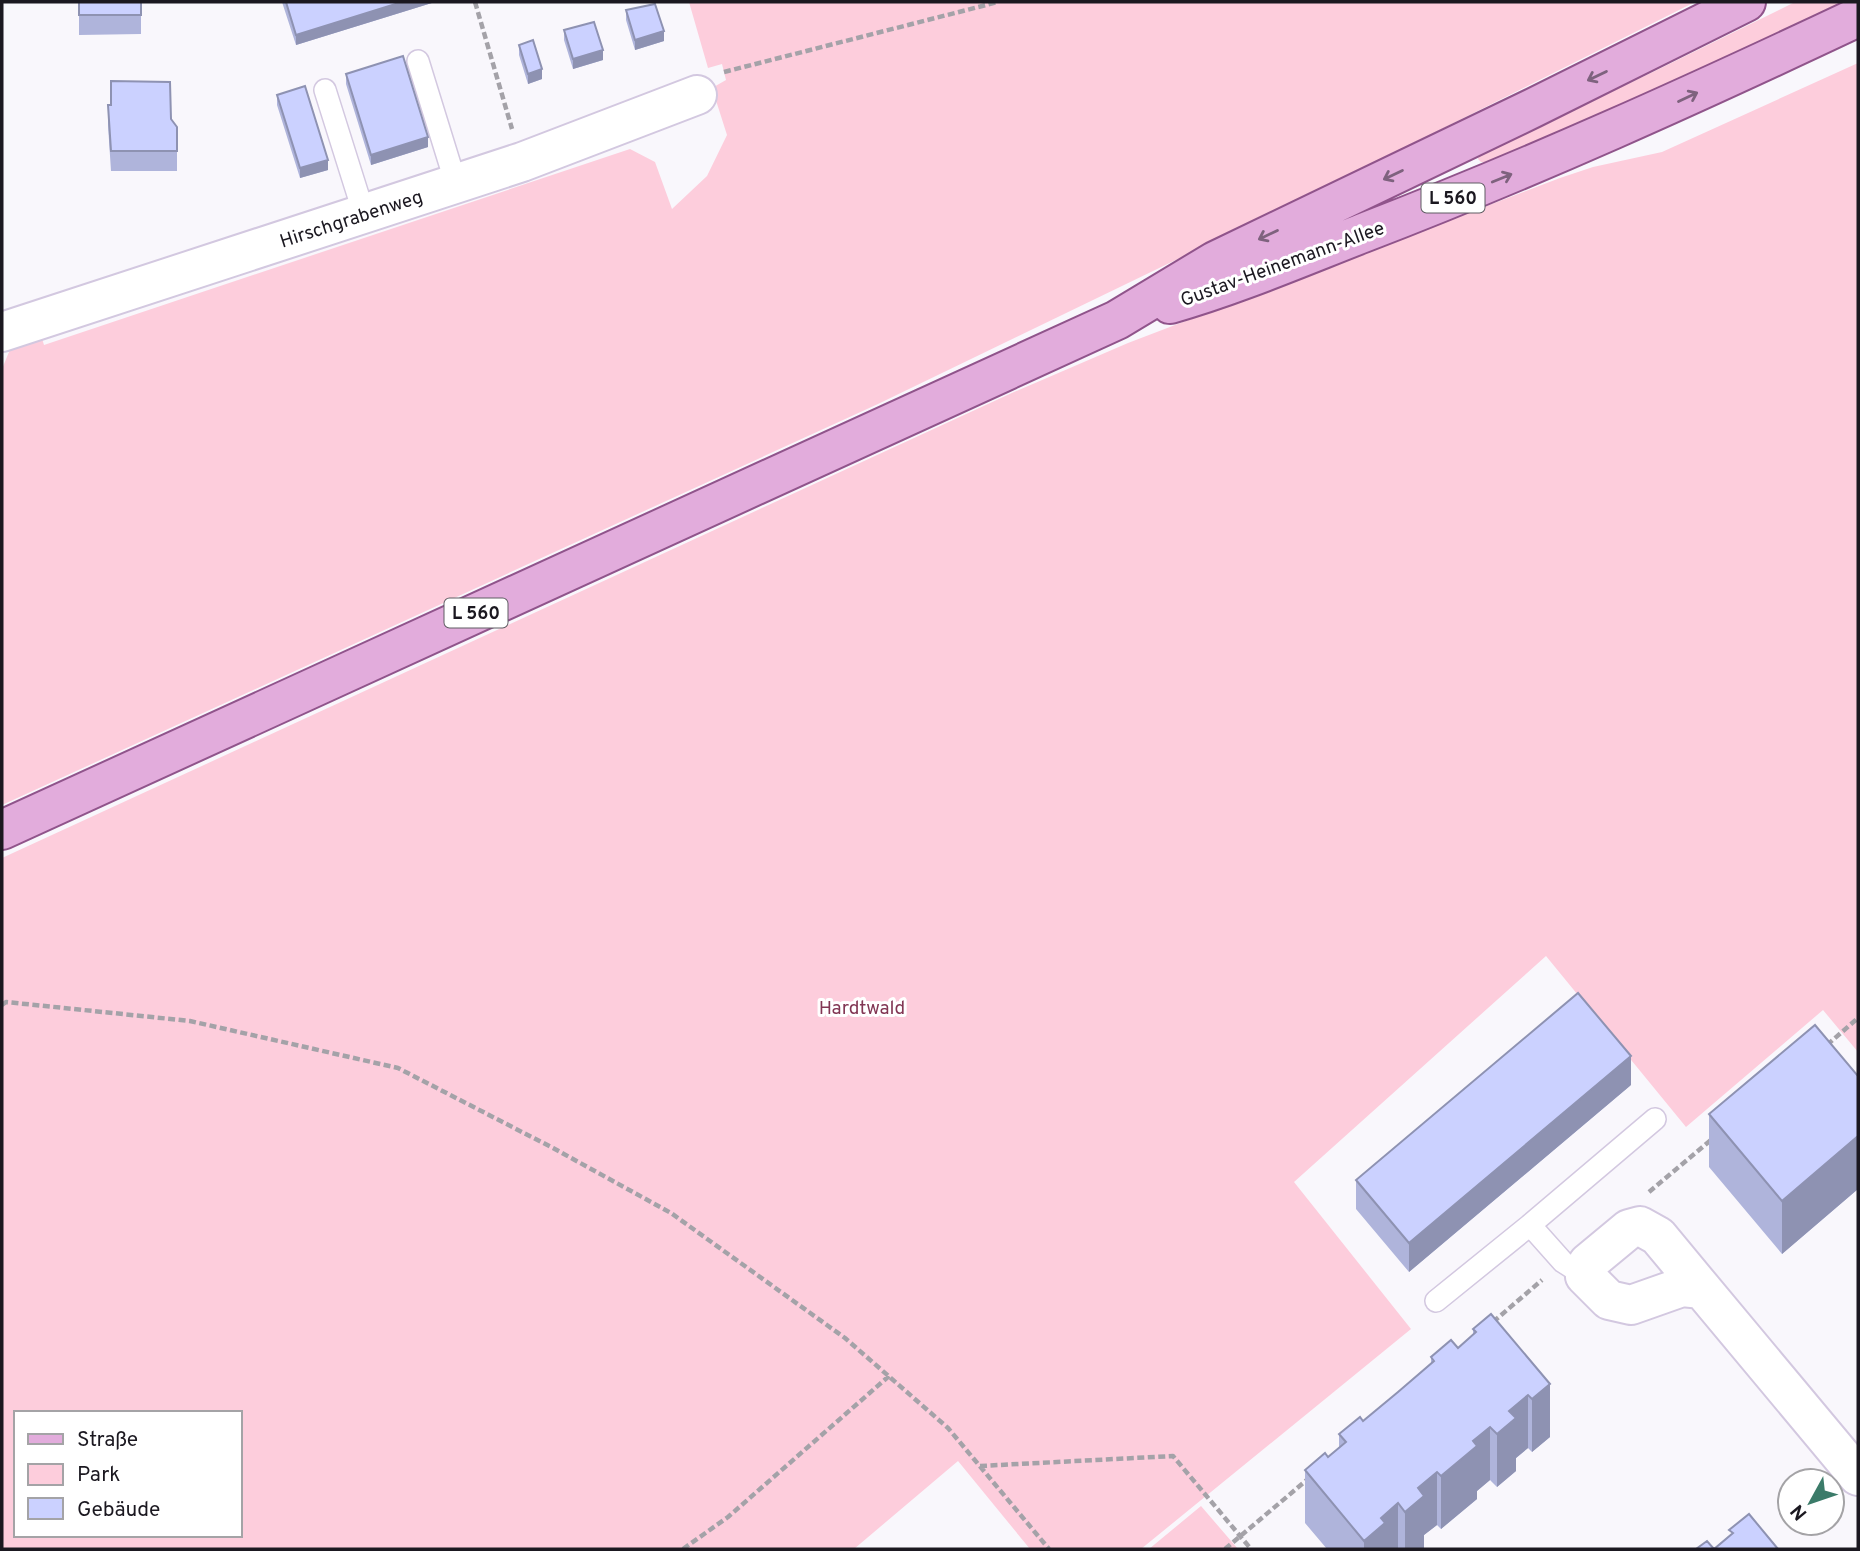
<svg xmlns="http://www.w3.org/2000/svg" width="1860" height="1551" font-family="Overpass,sans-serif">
	<rect width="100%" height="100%" fill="#f9f7fc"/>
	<path fill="#fdcddc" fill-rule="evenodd" d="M689,2H1695L1304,198L878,404L2,805V369L11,347L40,332L44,345L630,149L655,162L672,209L707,176L727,135L712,88L726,80L722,64L708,68Z
		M1795,2H1844L1582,123L1489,162H1481L1478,159L1479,155L1657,70Z
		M1858,63V1052L1823,1010L1686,1127L1546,956L1294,1182L1411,1329L1141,1549H1030L958,1461L854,1549H2V858L1014,392L1128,343L1560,178L1593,167L1662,152ZM16,1413H240V1535H16Z
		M1201,1506L1238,1549H1148H1149Z"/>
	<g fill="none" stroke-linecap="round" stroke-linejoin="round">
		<defs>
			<path id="service" d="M418,61L456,184
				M325,90L364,214
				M1530,1225L1655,1119
				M1436,1301L1530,1225L1563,1262L1585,1276"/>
			<path id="minor" d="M2,332L522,162L697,95
				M1640,1226L1658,1236L1702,1289L1682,1287L1631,1305L1609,1300L1585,1276L1588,1263L1629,1229Z
				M1702,1289L1858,1476"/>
			<path id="primary" d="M1170,304C1236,285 1299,258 1363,233C1532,168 1695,94 1858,17
				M2,830L1117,320L1215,261L1533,108L1746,2"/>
		</defs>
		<use href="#service" stroke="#d3c8e0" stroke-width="24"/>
		<use href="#minor" stroke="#d3c8e0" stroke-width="42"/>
		<use href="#primary" stroke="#90548b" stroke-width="42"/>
		<path stroke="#a4a2a8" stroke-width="4.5" stroke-dasharray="7 3.5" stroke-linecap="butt" d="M475,2L512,129
			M724,72L998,2
			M2,1005L6,1002L190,1021L398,1068L553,1148L671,1213L845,1338L948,1428L1049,1549
			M1827,1045L1858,1018
			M1649,1192L1712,1139
			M1493,1322L1542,1280
			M980,1466L1173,1456L1251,1549
			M683,1549L728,1517L889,1376
			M1225,1549L1308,1479"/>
		<use href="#service" stroke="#fff" stroke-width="21"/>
		<use href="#minor" stroke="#fff" stroke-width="38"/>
		<use href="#primary" stroke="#e2acdc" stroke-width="38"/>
	</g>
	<path fill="#afb4db" d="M79,2H141V34L79,35Z
		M282,2H435L296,45Z
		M626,10L664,41L635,50L626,20Z
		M564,30L603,60L573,69L564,40Z
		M519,45L542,79L528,84L519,55Z
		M346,74L428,147L371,165L346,84Z
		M277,95L328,170L300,178L277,105Z
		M108,105L171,119L177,127V171H111L108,125Z
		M1858,1076V1189L1782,1254L1709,1167V1114Z
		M1631,1085L1409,1272L1356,1209V1180Z
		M1491,1314L1550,1437L1532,1452L1528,1448L1516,1458V1471L1497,1487L1490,1480L1477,1491V1499L1441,1529L1437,1525L1424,1535V1548L1423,1549H1327L1305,1523V1470L1328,1457L1339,1447V1434L1363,1421L1431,1364V1357L1458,1348L1473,1335V1329Z"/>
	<path fill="#8e92b2" d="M402,2H435L296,45V35Z
		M664,31V41L635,50V40Z
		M603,50V60L573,69V59Z
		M542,69V79L528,84V74Z
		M428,137V147L371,165V155Z
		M328,160V170L300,178V168Z
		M1631,1056V1085L1409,1272V1243Z
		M1858,1136V1189L1782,1254V1201Z
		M1550,1384V1437L1532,1452V1399Z
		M1528,1395V1448L1516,1458V1471L1497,1487V1434L1509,1411Z
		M1490,1427V1480L1477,1491V1499L1441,1529V1476L1473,1441Z
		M1437,1472V1525L1424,1535V1548L1423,1549H1405V1512L1418,1488Z
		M1398,1503V1549H1364V1541L1381,1518Z"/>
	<path fill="#cbd1ff" stroke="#8e92b2" stroke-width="2" d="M79,2H141V15H79Z
		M286,2H402L296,35Z
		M655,4L664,31L635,40L626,10Z
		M594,22L603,50L573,59L564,30Z
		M533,40L542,69L528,74L519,45Z
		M403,56L428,137L371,155L346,74Z
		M111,81L170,82L171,119L177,127V151H111L108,105H111Z
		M305,86L328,160L300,168L277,95Z
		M1578,993L1631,1056L1409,1243L1356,1180Z
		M1815,1025L1858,1076V1136L1782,1201L1709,1114Z
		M1491,1314L1550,1384L1532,1399L1528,1395L1509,1411L1516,1418L1497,1434L1490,1427L1473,1441L1477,1446L1441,1476L1437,1472L1418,1488L1424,1496L1405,1512L1398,1503L1381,1518L1385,1523L1364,1541L1305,1470L1325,1453L1328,1457L1346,1442L1339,1434L1360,1417L1363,1421L1398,1392L1434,1361L1431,1357L1451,1340L1458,1348L1476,1332L1473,1329Z
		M1749,1514L1778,1549H1696L1707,1541L1714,1549L1733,1533L1729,1530Z"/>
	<defs><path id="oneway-shaft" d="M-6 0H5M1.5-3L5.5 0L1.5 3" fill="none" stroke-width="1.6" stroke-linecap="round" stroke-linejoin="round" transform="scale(1.75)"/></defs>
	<g stroke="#7e627e">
		<use href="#oneway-shaft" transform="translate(1597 76) rotate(154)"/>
		<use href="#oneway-shaft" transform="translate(1688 97) rotate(-25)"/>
		<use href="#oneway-shaft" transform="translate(1393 175) rotate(154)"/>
		<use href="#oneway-shaft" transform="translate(1502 178) rotate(-22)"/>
		<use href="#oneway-shaft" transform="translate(1268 235) rotate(154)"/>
	</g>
	<g text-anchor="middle" stroke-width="6" stroke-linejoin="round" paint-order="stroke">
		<g fill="#fff" stroke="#5f5d63" stroke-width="2">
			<rect x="1421.5" y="183.5" width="63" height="29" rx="5"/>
			<rect x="444.5" y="598.5" width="63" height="29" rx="5"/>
		</g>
		<g font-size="18" font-weight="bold" fill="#1b1820">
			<text x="1453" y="204">L 560</text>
			<text x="476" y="619">L 560</text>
		</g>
		<g font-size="19" fill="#1b1820" stroke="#fff">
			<text transform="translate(351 218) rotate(-18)" y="7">Hirschgrabenweg</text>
			<text transform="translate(1282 263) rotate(-20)" y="7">Gustav-Heinemann-Allee</text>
		</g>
		<g font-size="19" fill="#823654" stroke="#fff">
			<text x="862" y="1014">Hardtwald</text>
		</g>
	</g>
	<rect width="1860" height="1551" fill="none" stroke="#1b1820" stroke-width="7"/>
	<rect x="14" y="1411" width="228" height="126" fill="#ffffff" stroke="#a4a3a6" stroke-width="2"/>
	<rect x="28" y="1434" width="35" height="10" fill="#e2acdc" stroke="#a4a3a6" stroke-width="2"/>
	<text x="77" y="1446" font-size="21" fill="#1b1820">Straße</text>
	<rect x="28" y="1464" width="35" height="21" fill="#fdcddc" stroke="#a4a3a6" stroke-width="2"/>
	<text x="77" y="1481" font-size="21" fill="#1b1820">Park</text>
	<rect x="28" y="1498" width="35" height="21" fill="#cbd1ff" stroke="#a4a3a6" stroke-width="2"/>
	<text x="77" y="1516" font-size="21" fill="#1b1820">Gebäude</text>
	<g transform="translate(1811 1502) rotate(230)"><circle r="33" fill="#ffffff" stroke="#a4a3a6" stroke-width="2"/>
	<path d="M0-5L12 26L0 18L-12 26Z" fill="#3b7b69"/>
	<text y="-10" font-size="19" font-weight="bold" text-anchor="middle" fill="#1b1820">N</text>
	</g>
</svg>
